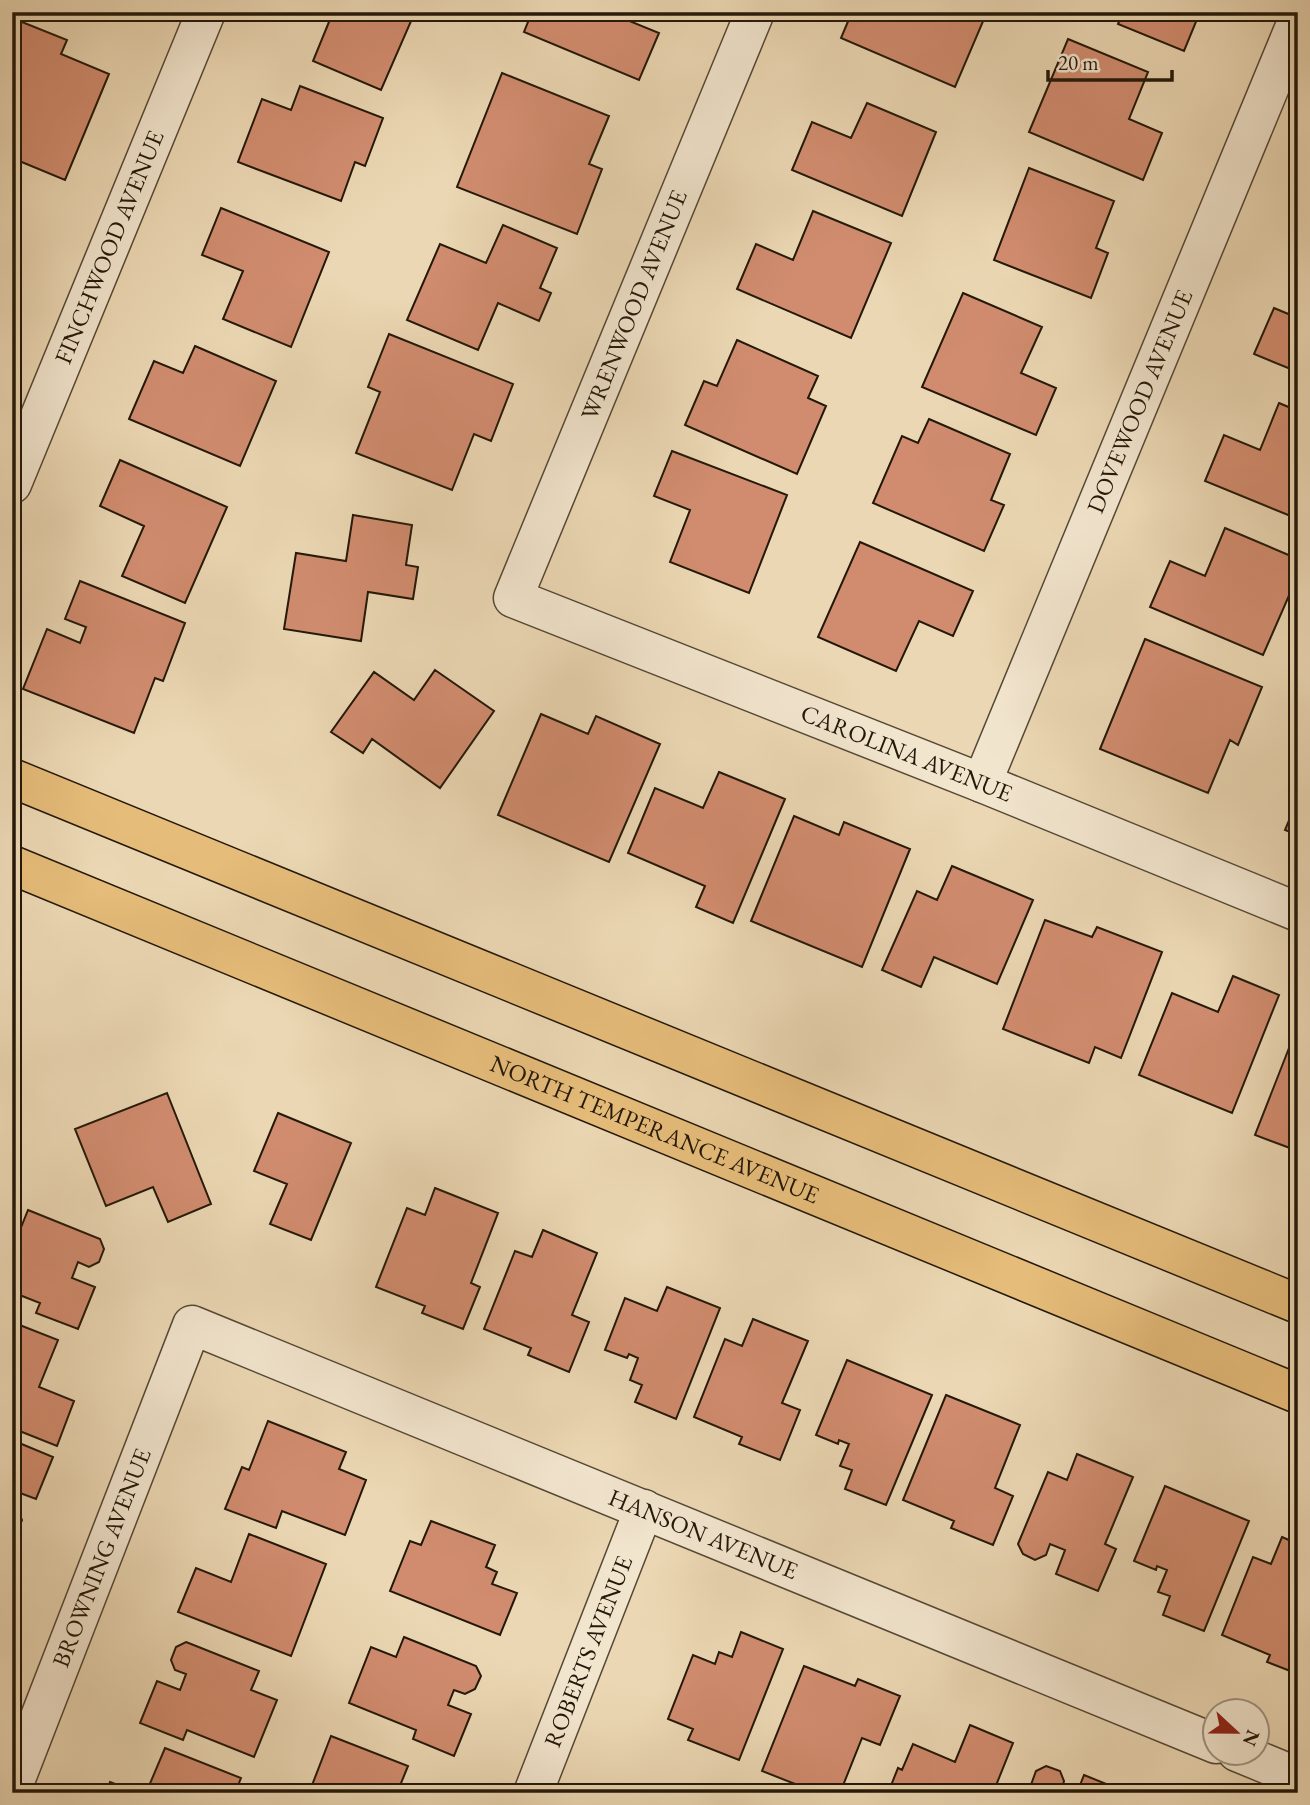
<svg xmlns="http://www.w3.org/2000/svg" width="1310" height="1805" font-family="'EB Garamond',serif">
	<rect width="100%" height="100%" fill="#ebd7b3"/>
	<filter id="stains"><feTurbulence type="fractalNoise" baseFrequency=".00286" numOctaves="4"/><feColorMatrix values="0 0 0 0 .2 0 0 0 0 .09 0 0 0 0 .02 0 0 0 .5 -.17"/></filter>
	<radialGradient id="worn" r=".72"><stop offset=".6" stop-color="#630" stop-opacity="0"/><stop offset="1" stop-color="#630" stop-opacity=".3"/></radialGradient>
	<path fill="#d18c6f" stroke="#231809" stroke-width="2" d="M333,12H415L381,90L313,61Z
		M532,12H624L622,18L659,33L639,80L524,32Z
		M852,12H987L955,87L841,38Z
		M1123,12H1200L1184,51L1118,24Z
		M12,18L67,40L61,54L109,74L65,180L12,158Z
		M1068,39L1148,72L1129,119L1162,133L1143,180L1029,132Z
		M502,73L609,116L589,164L602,169L577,234L457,187Z
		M300,86L383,118L365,166L355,162L341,201L238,162L262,99L291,110Z
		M867,103L936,132L902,216L792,170L812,122L851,138Z
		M1029,168L1114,201L1096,248L1108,253L1091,298L994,260Z
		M221,208L329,252L291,347L223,319L243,271L202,255Z
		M813,211L891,243L851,338L737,289L756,244L793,260Z
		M503,225L557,248L540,288L551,293L539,321L498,303L478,350L407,320L440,244L486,263Z
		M963,293L1042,327L1021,373L1056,388L1036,435L922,387Z
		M1274,308L1298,318V372L1254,354Z
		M389,334L513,384L491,441L474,434L452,490L356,453L380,392L368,387Z
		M737,340L818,376L808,398L826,406L797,474L685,425L704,381L717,386Z
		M195,346L276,381L240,466L129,419L154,361L183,373Z
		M1279,403L1298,411V519L1205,481L1224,435L1260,450Z
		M929,419L1010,454L991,500L1004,505L984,551L873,503L902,436L918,443Z
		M672,451L787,495L749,593L670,562L690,510L654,496Z
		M120,460L227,507L185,603L122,576L144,526L100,506Z
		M353,515L412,525L406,565L418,567L413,599L368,592L361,641L284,629L296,553L346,561Z
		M1225,528L1298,559V575L1263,655L1150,607L1170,561L1205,576Z
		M860,542L973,591L953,636L919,621L896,671L818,637Z
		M80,581L185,623L163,681L155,678L134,733L23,689L47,629L80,643L86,627L65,619Z
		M1145,639L1262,687L1238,745L1230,740L1208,793L1100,749Z
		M435,670L494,711L440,788L372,739L363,753L331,732L374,672L414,700Z
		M541,714L588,734L596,716L660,744L609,862L498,815Z
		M719,772L785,799L733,923L696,907L705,886L628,853L655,788L703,808Z
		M1298,799V835L1285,830Z
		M794,816L839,835L844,822L910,849L862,967L751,921Z
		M952,866L1033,900L997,984L934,957L921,987L882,970L917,891L937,900Z
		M1045,920L1092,937L1097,927L1162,952L1121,1058L1095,1047L1089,1063L1003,1029Z
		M1233,976L1279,995L1232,1113L1139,1075L1172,993L1218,1012Z
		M1298,1025V1151L1255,1135Z
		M167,1093L211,1204L168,1222L153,1187L106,1206L75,1129Z
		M278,1113L351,1143L311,1240L270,1224L287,1184L254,1171Z
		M435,1188L498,1213L471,1283L480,1287L463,1329L422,1313L425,1306L376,1287L407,1208L425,1215Z
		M28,1210L100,1239L104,1249L99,1262L89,1267L78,1262L72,1278L95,1287L78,1329L36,1313L40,1303L12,1292V1227L20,1230Z
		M543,1230L597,1253L572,1315L589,1322L569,1372L528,1355L531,1348L484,1329L515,1251L532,1257Z
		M667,1287L720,1308L676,1419L635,1402L642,1385L630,1380L638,1358L629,1354L627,1358L605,1350L625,1298L657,1311Z
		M753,1319L808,1341L782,1403L800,1410L780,1460L739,1444L742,1437L694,1417L725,1339L742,1346Z
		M12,1322L58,1340L39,1387L74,1401L57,1446L12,1428Z
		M847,1360L932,1395L886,1505L845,1489L852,1470L840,1466L849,1444L839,1440L838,1444L816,1435Z
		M946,1395L1020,1425L995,1488L1013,1496L993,1545L951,1528L954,1521L903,1500Z
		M268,1421L346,1452L339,1469L366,1480L345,1535L282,1511L276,1528L225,1509L242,1467L249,1470Z
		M12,1440L53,1457L36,1499L12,1490Z
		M1077,1454L1133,1477L1105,1544L1116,1549L1098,1591L1056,1574L1065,1550L1050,1544L1046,1555L1035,1560L1023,1554L1018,1544L1048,1472L1067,1480Z
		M1165,1486L1249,1521L1204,1631L1163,1615L1170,1596L1158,1592L1167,1570L1157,1566L1156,1570L1134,1561Z
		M12,1507L17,1509L22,1520L17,1533L12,1534Z
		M431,1521L495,1545L486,1567L497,1572L492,1584L517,1593L500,1635L390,1591L410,1541L421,1545Z
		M249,1534L326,1564L291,1656L178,1612L196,1568L231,1582Z
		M1282,1537L1298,1544V1674L1267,1662L1270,1655L1222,1635L1253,1557L1271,1564Z
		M741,1632L783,1649L739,1760L688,1740L693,1729L668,1719L693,1655L715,1664L719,1652L732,1657Z
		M404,1637L476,1666L481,1676L475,1689L465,1694L454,1690L448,1705L471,1714L454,1756L413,1739L416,1730L349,1703L371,1647L396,1657Z
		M186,1642L259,1671L251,1690L277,1700L254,1757L187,1730L183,1740L140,1723L157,1681L180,1690L186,1674L175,1670L171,1660L176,1647Z
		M804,1666L855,1686L858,1679L900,1696L880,1745L862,1738L840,1793H818L762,1771Z
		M970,1725L1013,1743L993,1793H888L898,1768L902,1770L913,1744L955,1762Z
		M331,1736L408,1766L397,1793H309Z
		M165,1748L241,1778L235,1793H146Z
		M1046,1766L1060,1771L1064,1781L1061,1793H1028L1036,1771Z
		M1084,1775L1126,1792V1793H1077Z
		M110,1782L138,1793H106Z"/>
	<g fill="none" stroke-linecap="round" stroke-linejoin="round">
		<defs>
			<g id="minor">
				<path id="s1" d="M755,12L513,598L982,783L1298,912"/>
				<path id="s2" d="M12,484L206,12"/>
				<path id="s3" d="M982,783L1298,19"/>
				<path d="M1237,1752L1298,1777"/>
				<path id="s4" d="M12,1789L192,1325L1216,1744"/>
				<path id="s5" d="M533,1793L644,1509"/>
			</g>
			<g id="primary">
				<path d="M12,778L1298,1304"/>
				<path id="s6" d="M12,865L1298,1394"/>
			</g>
		</defs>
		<use href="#minor" stroke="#554834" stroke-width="41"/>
		<use href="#primary" stroke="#231809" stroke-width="41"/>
		<use href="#minor" stroke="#f2e5ce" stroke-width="38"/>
		<use href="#primary" stroke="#e6bc7a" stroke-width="38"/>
	</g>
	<g text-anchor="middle" stroke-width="7" stroke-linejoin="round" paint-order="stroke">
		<g font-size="24" fill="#231809" stroke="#f2e5ce">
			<text dy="8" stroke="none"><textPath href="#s2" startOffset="256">FINCHWOOD AVENUE</textPath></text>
			<text transform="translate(634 305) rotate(-68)" y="8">WRENWOOD AVENUE</text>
			<text dy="8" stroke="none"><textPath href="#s3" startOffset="413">DOVEWOOD AVENUE</textPath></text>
			<text dy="8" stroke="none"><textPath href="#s1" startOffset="1057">CAROLINA AVENUE</textPath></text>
			<text dy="8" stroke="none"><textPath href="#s6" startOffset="695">NORTH TEMPERANCE AVENUE</textPath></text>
			<text dy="8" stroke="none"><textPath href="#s4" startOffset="1050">HANSON AVENUE</textPath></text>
			<text dy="8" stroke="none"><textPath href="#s4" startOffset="248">BROWNING AVENUE</textPath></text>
			<text dy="8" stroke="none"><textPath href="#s5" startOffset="152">ROBERTS AVENUE</textPath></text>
		</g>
	</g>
	<rect width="1310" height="1805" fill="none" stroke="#ebd7b3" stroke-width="42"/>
	<rect x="14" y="14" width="1282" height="1777" fill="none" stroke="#231809" stroke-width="3.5"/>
	<rect x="21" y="21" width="1268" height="1763" fill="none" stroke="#231809" stroke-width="2"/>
	<g transform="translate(1236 1732) rotate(112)"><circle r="33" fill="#f2e5ce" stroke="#9f937f" stroke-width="2"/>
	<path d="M0-5L12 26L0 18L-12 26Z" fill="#8f2418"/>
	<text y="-10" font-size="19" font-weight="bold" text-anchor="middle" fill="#231809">N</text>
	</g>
	<path d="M1048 70v10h124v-10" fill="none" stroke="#231809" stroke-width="3.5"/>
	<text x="1058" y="70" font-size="21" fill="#231809" stroke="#f2e5ce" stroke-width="5" paint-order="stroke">20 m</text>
	<rect width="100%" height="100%" filter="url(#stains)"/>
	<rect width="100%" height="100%" fill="url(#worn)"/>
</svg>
